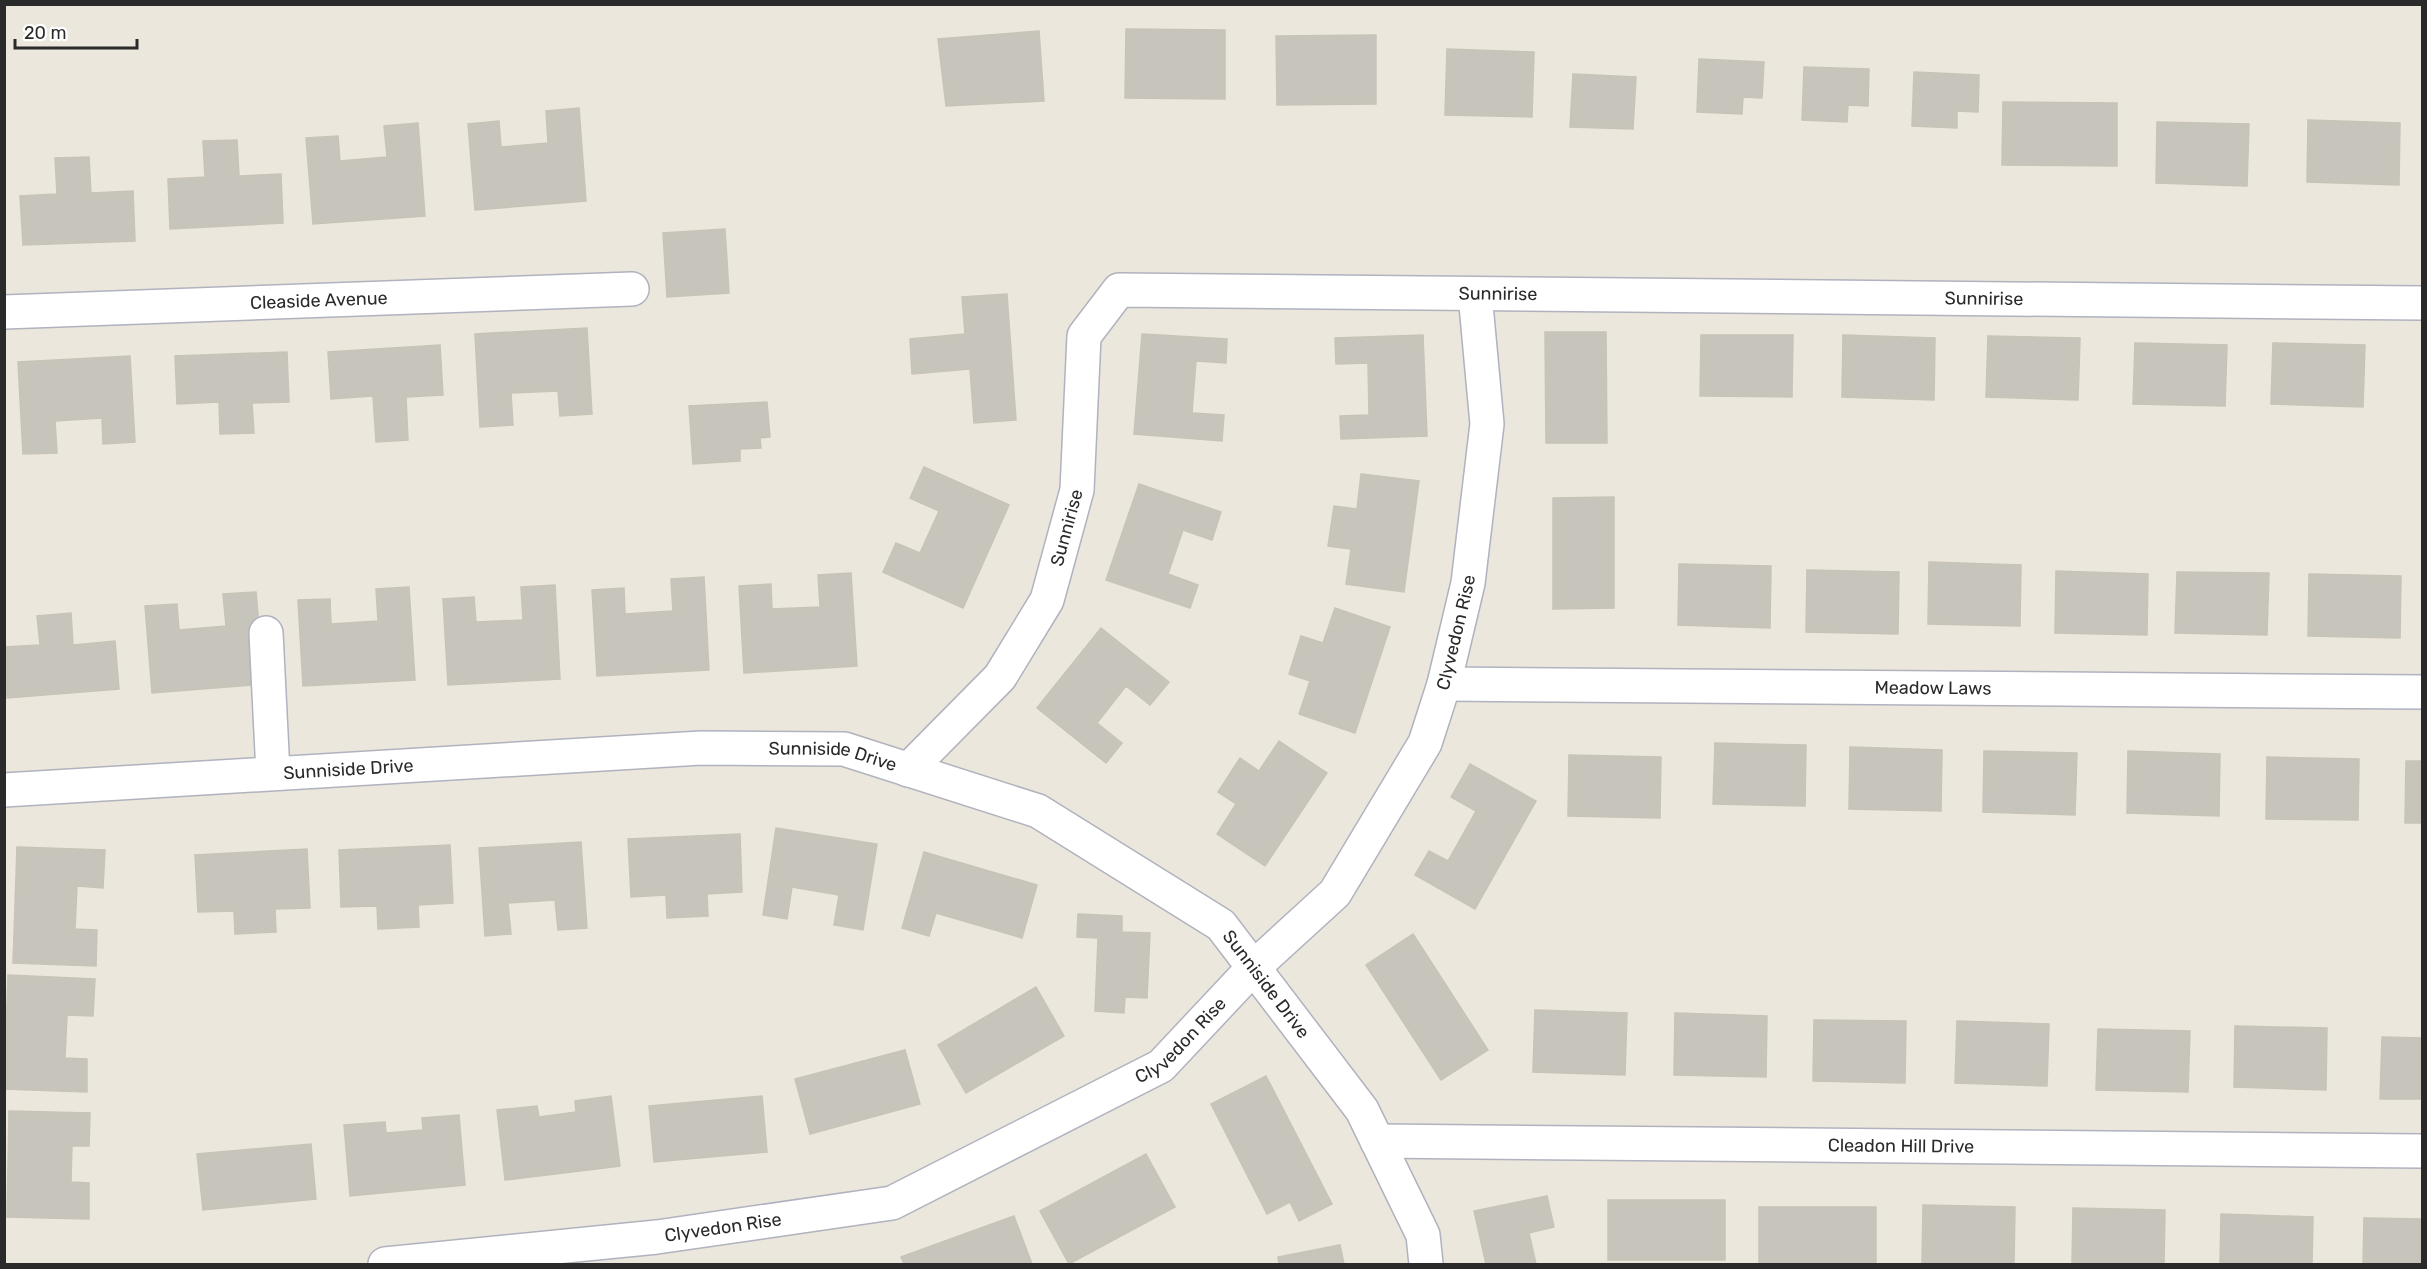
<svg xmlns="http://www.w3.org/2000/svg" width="2427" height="1269" font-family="Rubik,sans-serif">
	<rect width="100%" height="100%" fill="#ece7dd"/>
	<path fill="#c7c5bb" stroke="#c8c3b6" stroke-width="1.5" d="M1126,29L1225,30V99L1125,98Z
		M1039,31L1044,101L946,106L938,39Z
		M1376,35V104L1277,105L1276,36Z
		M1447,49L1534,52L1532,117L1445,115Z
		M1699,59L1764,62L1762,98L1743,97L1742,114L1697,112Z
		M1804,67L1869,69L1868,106L1848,105L1847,122L1802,120Z
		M1914,72L1979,75L1978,112L1957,111V128L1912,126Z
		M1573,74L1636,77L1633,129L1570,127Z
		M2003,102L2117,103V166L2002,165Z
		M579,108L586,201L475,210L468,124L499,121L501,147L548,143L546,111Z
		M2308,120L2400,123L2399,185L2307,182Z
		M2157,122L2249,124L2247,186L2156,183Z
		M418,123L425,216L313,224L306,138L338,136L340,161L387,157L384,126Z
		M237,140L239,176L281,174L283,223L170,229L168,179L205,177L203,141Z
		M89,157L91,193L133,191L135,241L23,245L20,196L57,194L55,158Z
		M725,229L729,293L667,297L663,233Z
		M1007,294L1016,420L974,423L970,369L912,374L910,339L965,334L962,297Z
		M587,328L592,414L560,416L558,391L511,393L513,425L480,427L475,334Z
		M1545,332H1606L1607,443H1546Z
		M1142,334L1227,339L1226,363L1196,361L1192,413L1224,415L1222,441L1134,434Z
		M1423,335L1427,436L1341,439L1340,416L1369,415L1368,363L1336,364L1335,338Z
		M1701,335H1793L1792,397L1700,396Z
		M1843,335L1935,338L1934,400L1842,397Z
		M1988,336L2080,338L2078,400L1986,397Z
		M2135,343L2227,345L2225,406L2133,404Z
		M2273,343L2365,345L2363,407L2271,404Z
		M440,345L443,395L406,397L408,440L376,442L373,396L331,399L328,352Z
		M287,352L289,402L252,403L254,433L220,434L219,402L177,404L175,356Z
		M130,356L135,442L103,444L102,418L55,421L57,453L23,454L18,362Z
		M767,402L770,437L760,438L761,448L740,449V461L693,464L689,406Z
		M924,467L1009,505L963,608L883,572L896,543L920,553L939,511L910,498Z
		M1361,474L1419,481L1404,592L1346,584L1351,549L1328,546L1334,506L1357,509Z
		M1139,484L1221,512L1212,540L1183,530L1168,574L1198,585L1190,608L1106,580Z
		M1614,497V608L1553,609V498Z
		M1929,562L2021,565L2020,626L1928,624Z
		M1679,564L1771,566L1770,628L1678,625Z
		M1807,570L1899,572L1898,634L1806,632Z
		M2056,571L2148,574L2147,635L2055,633Z
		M2177,572L2269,573L2267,635L2175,633Z
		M851,573L857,666L744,673L739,586L771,584L772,609L820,607L818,575Z
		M2309,574L2401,576L2400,638L2308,636Z
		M704,577L709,670L597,676L592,590L624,588L625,614L673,611L671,579Z
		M555,585L560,679L448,685L443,599L474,597L476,622L523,620L521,587Z
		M409,587L415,680L303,686L298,600L330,599L331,624L378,621L376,589Z
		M256,592L264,684L152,693L145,606L177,604L179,630L226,626L223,594Z
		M1335,608L1390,627L1355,733L1299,714L1310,681L1289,674L1301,636L1323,643Z
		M71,613L73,645L115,641L119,689L7,698L4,647L40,645L37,616Z
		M1101,628L1169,682L1150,705L1126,686L1097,723L1122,743L1106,763L1037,708Z
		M1279,741L1327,773L1265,866L1217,834L1236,804L1218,792L1240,758L1259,771Z
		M1715,743L1806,745L1805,806L1713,804Z
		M1850,747L1942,750L1941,811L1849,809Z
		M1984,751L2077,753L2075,815L1983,812Z
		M2128,751L2220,754L2219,816L2127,813Z
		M1569,755L1661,757L1660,818L1568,816Z
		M2267,757L2359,759L2358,820L2266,819Z
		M2406,761H2422V823H2405Z
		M1470,764L1536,801L1475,909L1415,875L1429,851L1448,861L1476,811L1451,797Z
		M776,828L877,844L863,930L834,925L839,895L792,887L787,919L763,915Z
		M740,834L742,892L707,894L708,916L667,918L666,895L631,897L628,839Z
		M581,842L587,928L558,930L555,900L508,903L511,934L485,936L479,848Z
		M450,845L453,903L418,905L419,927L378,929L377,906L341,907L339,850Z
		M17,847L105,850L103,888L77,886L75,929L97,930L96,966L13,963Z
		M307,849L310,908L275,909L276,932L235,934L234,911L198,912L195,855Z
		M924,852L1037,885L1022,938L936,913L929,936L902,928Z
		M1078,914L1122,916V932L1150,933L1147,998L1125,997L1124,1013L1095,1011L1098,938L1077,937Z
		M1413,934L1488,1050L1441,1080L1366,965Z
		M8,975L95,979L93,1016L67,1015L65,1058L87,1059V1092L4,1089Z
		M1036,987L1064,1036L966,1093L938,1045Z
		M1535,1010L1627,1013L1625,1075L1533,1072Z
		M1675,1013L1767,1016L1766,1077L1674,1075Z
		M1814,1020L1906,1021L1905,1083L1813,1081Z
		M1957,1021L2049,1024L2047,1086L1955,1083Z
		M2235,1026L2327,1028L2326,1090L2234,1087Z
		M2098,1029L2190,1031L2188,1092L2096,1090Z
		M2382,1037L2422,1038V1099H2380Z
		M905,1050L920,1104L810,1134L795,1079Z
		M1266,1076L1332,1204L1299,1221L1290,1202L1267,1214L1211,1104Z
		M611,1096L620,1166L505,1180L497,1110L537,1106L539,1117L576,1112L575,1101Z
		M762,1096L767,1152L654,1162L649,1106Z
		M9,1111L90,1113L89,1146H72L71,1182L89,1183V1219L7,1217Z
		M459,1115L465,1185L350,1196L344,1125L385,1122L386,1133L423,1130L422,1118Z
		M311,1144L316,1199L203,1210L197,1154Z
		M1146,1154L1175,1207L1069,1264L1040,1211Z
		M1547,1196L1554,1227L1529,1233L1536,1264H1486L1474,1211Z
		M1608,1200H1725V1260H1608Z
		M1923,1205L2015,1207L2014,1264H1922Z
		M1759,1207H1876V1264H1759Z
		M2073,1208L2165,1210L2164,1264H2072Z
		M2221,1214L2313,1217L2312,1264H2220Z
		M1014,1216L1032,1264H904L901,1257Z
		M2364,1218L2422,1219V1264H2363Z
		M1340,1245L1344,1264H1279L1278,1257Z"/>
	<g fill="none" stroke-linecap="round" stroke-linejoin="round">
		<defs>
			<g id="minor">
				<path id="s1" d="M4,312L632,289"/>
				<path d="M266,633L273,773"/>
				<path id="s2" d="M1444,684L2422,692"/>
				<path id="s3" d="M908,770L1000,677L1047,600L1077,490L1084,336L1119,290L2422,303"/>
				<path id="s4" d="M4,790L701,748L844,749L1038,811L1221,925L1362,1110L1423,1235L1426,1264"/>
				<path id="s5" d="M1377,1141L2422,1151"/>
				<path id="s6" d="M385,1264L657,1237L892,1203L1161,1066L1253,968L1335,893L1425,743L1444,684L1468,583L1487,424L1475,294"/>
			</g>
		</defs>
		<use href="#minor" stroke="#b0b2be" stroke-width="36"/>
		<use href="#minor" stroke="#fff" stroke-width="33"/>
	</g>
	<g text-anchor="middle" stroke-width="6" stroke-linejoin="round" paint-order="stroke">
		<g font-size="18" fill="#2a2a2a" stroke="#fff">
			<text dy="6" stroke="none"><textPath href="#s3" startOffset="926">Sunnirise</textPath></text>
			<text dy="6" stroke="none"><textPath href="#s3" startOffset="1412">Sunnirise</textPath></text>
			<text dy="6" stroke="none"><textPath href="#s1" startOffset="315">Cleaside Avenue</textPath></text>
			<text dy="6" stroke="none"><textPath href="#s3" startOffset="296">Sunnirise</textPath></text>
			<text dy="6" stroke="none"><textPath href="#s6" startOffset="1348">Clyvedon Rise</textPath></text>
			<text dy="6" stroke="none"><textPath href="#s2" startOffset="489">Meadow Laws</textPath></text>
			<text dy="6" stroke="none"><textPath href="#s4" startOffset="831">Sunniside Drive</textPath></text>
			<text dy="6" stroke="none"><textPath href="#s4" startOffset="345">Sunniside Drive</textPath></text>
			<text dy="6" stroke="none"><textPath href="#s4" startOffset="1335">Sunniside Drive</textPath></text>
			<text dy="6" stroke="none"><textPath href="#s6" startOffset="844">Clyvedon Rise</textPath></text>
			<text dy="6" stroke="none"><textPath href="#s5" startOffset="524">Cleadon Hill Drive</textPath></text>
			<text dy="6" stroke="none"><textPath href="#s6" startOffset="340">Clyvedon Rise</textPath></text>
		</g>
	</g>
	<rect width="2427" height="1269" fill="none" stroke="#2a2a2a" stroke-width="12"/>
	<path d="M15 39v9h122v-9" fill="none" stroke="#2a2a2a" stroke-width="3"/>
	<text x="24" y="39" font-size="18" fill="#2a2a2a" stroke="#ffffff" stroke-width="4.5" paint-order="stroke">20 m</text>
</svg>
